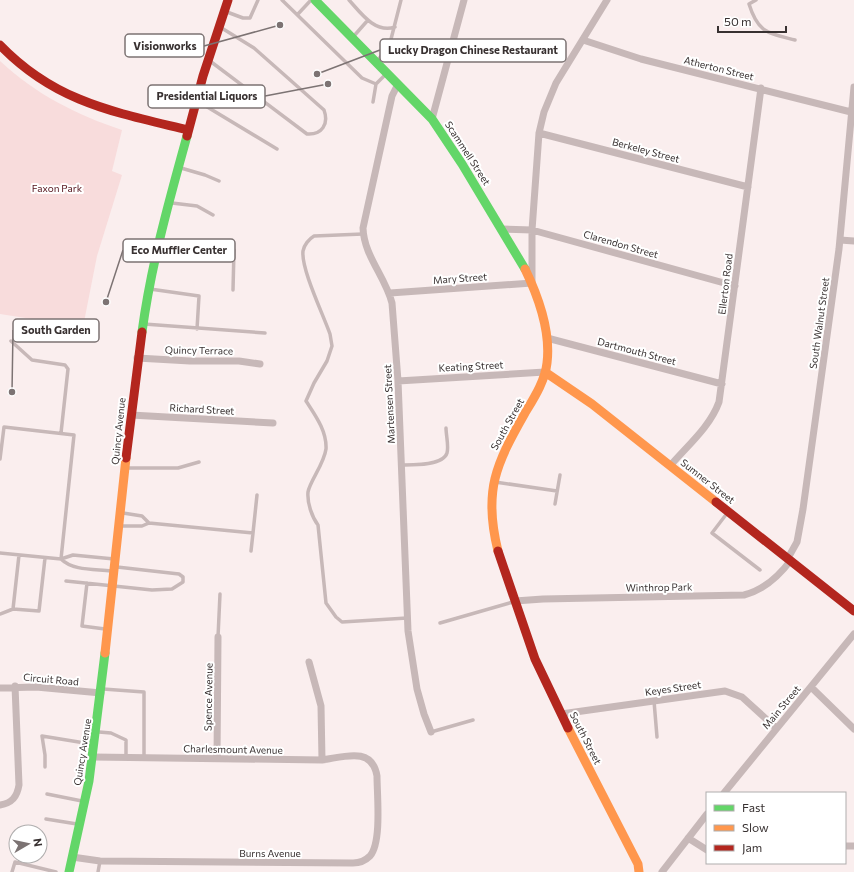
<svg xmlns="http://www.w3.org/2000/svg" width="854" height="872" font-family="Commissioner,sans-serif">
	<rect width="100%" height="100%" fill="#faeeee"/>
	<path fill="#f8dcdc" d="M0,61C35,94 77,115 122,130L112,171L122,175L97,256L83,327L0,314Z"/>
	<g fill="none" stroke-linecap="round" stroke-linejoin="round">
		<path stroke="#c7b8b8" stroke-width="3.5" d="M282,0L362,78L376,84L373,102
			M349,0C360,12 375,34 395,27
			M756,0L749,4C758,33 768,33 795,40
			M227,12L243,18H250L258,0
			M298,14L311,0
			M353,37L368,20
			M210,61L307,134C322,135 329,124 324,110L254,48L220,27
			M377,61L389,47L401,0
			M376,84L385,75
			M199,102L277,149
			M181,168L205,175L219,181
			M172,203L197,206L213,215
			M363,234L314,236C309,239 304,245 303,251C301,269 323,314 330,334L332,346L327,361L314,383L306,401C315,415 327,431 326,449C324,464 310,481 308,492C307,503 312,517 318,525L326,603L336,617L342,622L407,618
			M161,245L234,250L233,290
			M150,289L199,296L197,329
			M144,324L265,333
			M11,341L32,360L65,365L68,369L61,433
			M0,459L4,427L74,435L61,559
			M401,465C412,465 443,466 447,453C449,446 446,435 446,428
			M128,468H178L199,462
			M495,482L557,491
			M555,504L560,475
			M728,512L712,533L760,570
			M123,513L142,516L149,523
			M120,526H142L149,523L253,533L257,495
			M251,551L253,533
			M0,553L61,559L73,555L114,559
			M61,559C73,571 95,569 111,571
			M66,581L152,590L172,589L183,582V577L179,574L117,567
			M87,583L82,626L105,629
			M13,609L19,555
			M0,614L13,609L39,611L45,558
			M440,623L513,602
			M218,637L220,594
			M103,689L144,692V758
			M654,701L657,737
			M99,732L111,733L126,740V758
			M431,732L473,720
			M45,767V755L42,736L91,744
			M47,794L82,801
			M46,819L77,824
			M12,872L15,862L56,872
			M98,872L100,861"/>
		<path stroke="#c7b8b8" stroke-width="7" d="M583,40L641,59L851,112
			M398,84L392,96L363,228C364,256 385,276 392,303L398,381L408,631L417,689L424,714L431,732
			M432,119L464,0
			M539,133L748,187
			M502,229L532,230L735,286
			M840,240L854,241
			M390,293L532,283V230L539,133L544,112L556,83L607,0
			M547,338L722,384
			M137,358L190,361H239L260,364
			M398,381L545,372
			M131,415L273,423
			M670,466C687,446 710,427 719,402L761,88
			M788,558L797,542L803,509L839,249L854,87
			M515,601L543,599L744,595C764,590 779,576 791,560
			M309,662L321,706L322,760
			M811,687L854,729
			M0,688L36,687L101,693
			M561,714L725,691L742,697L776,728
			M217,758L218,637
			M724,793L854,634
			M0,805C12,803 17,797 19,785L15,686
			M688,838L707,850
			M845,846H854
			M72,857L100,861L353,863C359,863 365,861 370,856C382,842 377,795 377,776C372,746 344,757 322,760L93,757
			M662,872L707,814"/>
		<path stroke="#63d668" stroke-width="9" d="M315,0L432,119L462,164L525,269
			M142,332C151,265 169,201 187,136
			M69,872L89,781L105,653"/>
		<path stroke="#ff974d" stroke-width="9" d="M545,372L592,404L716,502
			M498,551C483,491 496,464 525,413C534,398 545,381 547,363C551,331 539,298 525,269
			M105,653L126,458
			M568,728L638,864L639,872"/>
		<path stroke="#b3261e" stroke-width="9" d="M0,45C55,102 114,112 188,130
			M187,136L203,76L228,0
			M126,458L142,332
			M716,502L854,611
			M498,551L535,659L568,728"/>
	</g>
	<g text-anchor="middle" stroke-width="4" stroke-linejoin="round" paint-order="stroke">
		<g font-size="10" fill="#383131" stroke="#fff">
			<text transform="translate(719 68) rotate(14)" y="4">Atherton Street</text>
			<text transform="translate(646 150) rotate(15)" y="4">Berkeley Street</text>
			<text transform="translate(468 153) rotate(57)" y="4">Scammell Street</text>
			<text transform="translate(621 244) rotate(16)" y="4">Clarendon Street</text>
			<text transform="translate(460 278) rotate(-4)" y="4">Mary Street</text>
			<text transform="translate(725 284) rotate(-83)" y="4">Ellerton Road</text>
			<text transform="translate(819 323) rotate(-82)" y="4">South Walnut Street</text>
			<text transform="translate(199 350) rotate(1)" y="4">Quincy Terrace</text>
			<text transform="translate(637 351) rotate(15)" y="4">Dartmouth Street</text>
			<text transform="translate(471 366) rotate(-3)" y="4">Keating Street</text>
			<text transform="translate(389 404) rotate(-93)" y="4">Martensen Street</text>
			<text transform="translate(202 409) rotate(3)" y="4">Richard Street</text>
			<text transform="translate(507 424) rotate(-61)" y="4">South Street</text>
			<text transform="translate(118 431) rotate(-84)" y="4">Quincy Avenue</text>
			<text transform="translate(708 481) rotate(38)" y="4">Sumner Street</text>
			<text transform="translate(659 587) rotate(-1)" y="4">Winthrop Park</text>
			<text transform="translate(51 679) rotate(5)" y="4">Circuit Road</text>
			<text transform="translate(673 688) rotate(-8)" y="4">Keyes Street</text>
			<text transform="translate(208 697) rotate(-89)" y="4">Spence Avenue</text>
			<text transform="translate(781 707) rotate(-50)" y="4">Main Street</text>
			<text transform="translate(586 738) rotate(63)" y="4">South Street</text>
			<text transform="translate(233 749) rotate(1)" y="4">Charlesmount Avenue</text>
			<text transform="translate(82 752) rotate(-81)" y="4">Quincy Avenue</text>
			<text x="270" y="857">Burns Avenue</text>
		</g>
		<g font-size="10" fill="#53121a" stroke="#fff">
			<text x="57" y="192">Faxon Park</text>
		</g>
	</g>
	<path fill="none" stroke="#7c7373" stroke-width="1.5" d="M280 25L204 46M317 74L380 50M328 84L265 96M106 302L123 250M12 392L13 330"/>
	<g fill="#7c7373" stroke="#fff" stroke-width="1.5">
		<circle cx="280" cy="25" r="4"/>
		<circle cx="317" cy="74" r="4"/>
		<circle cx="328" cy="84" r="4"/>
		<circle cx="106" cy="302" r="4"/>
		<circle cx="12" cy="392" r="4"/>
	</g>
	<g fill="#fff" stroke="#7c7373" stroke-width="1.5">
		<rect x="125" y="34" width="79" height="23" rx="4"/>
		<rect x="380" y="39" width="186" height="23" rx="4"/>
		<rect x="148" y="85" width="117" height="23" rx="4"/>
		<rect x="123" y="239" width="112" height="23" rx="4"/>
		<rect x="13" y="319" width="86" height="23" rx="4"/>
	</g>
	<g font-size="11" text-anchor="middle" font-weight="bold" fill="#383131">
		<text x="165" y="50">Visionworks</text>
		<text x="473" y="54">Lucky Dragon Chinese Restaurant</text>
		<text x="207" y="100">Presidential Liquors</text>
		<text x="179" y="254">Eco Muffler Center</text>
		<text x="56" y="334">South Garden</text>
	</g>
	<rect x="706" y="792" width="140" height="72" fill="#ffffff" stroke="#afadad"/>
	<rect x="714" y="805" width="20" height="6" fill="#63d668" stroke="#afadad"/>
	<text x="742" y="812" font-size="12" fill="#383131">Fast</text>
	<rect x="714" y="825" width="20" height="6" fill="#ff974d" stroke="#afadad"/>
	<text x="742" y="832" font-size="12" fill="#383131">Slow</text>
	<rect x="714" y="845" width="20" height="6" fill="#b3261e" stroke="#afadad"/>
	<text x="742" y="852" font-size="12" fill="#383131">Jam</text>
	<g transform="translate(28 844) rotate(81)"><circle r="19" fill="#ffffff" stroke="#afadad"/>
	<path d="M0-3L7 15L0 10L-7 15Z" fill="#7c7373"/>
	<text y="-6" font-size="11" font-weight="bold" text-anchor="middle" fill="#383131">N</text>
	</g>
	<path d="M718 26v6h68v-6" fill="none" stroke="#383131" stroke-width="2"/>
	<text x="724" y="26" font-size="12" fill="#383131" stroke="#ffffff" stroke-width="3" paint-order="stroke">50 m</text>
</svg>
